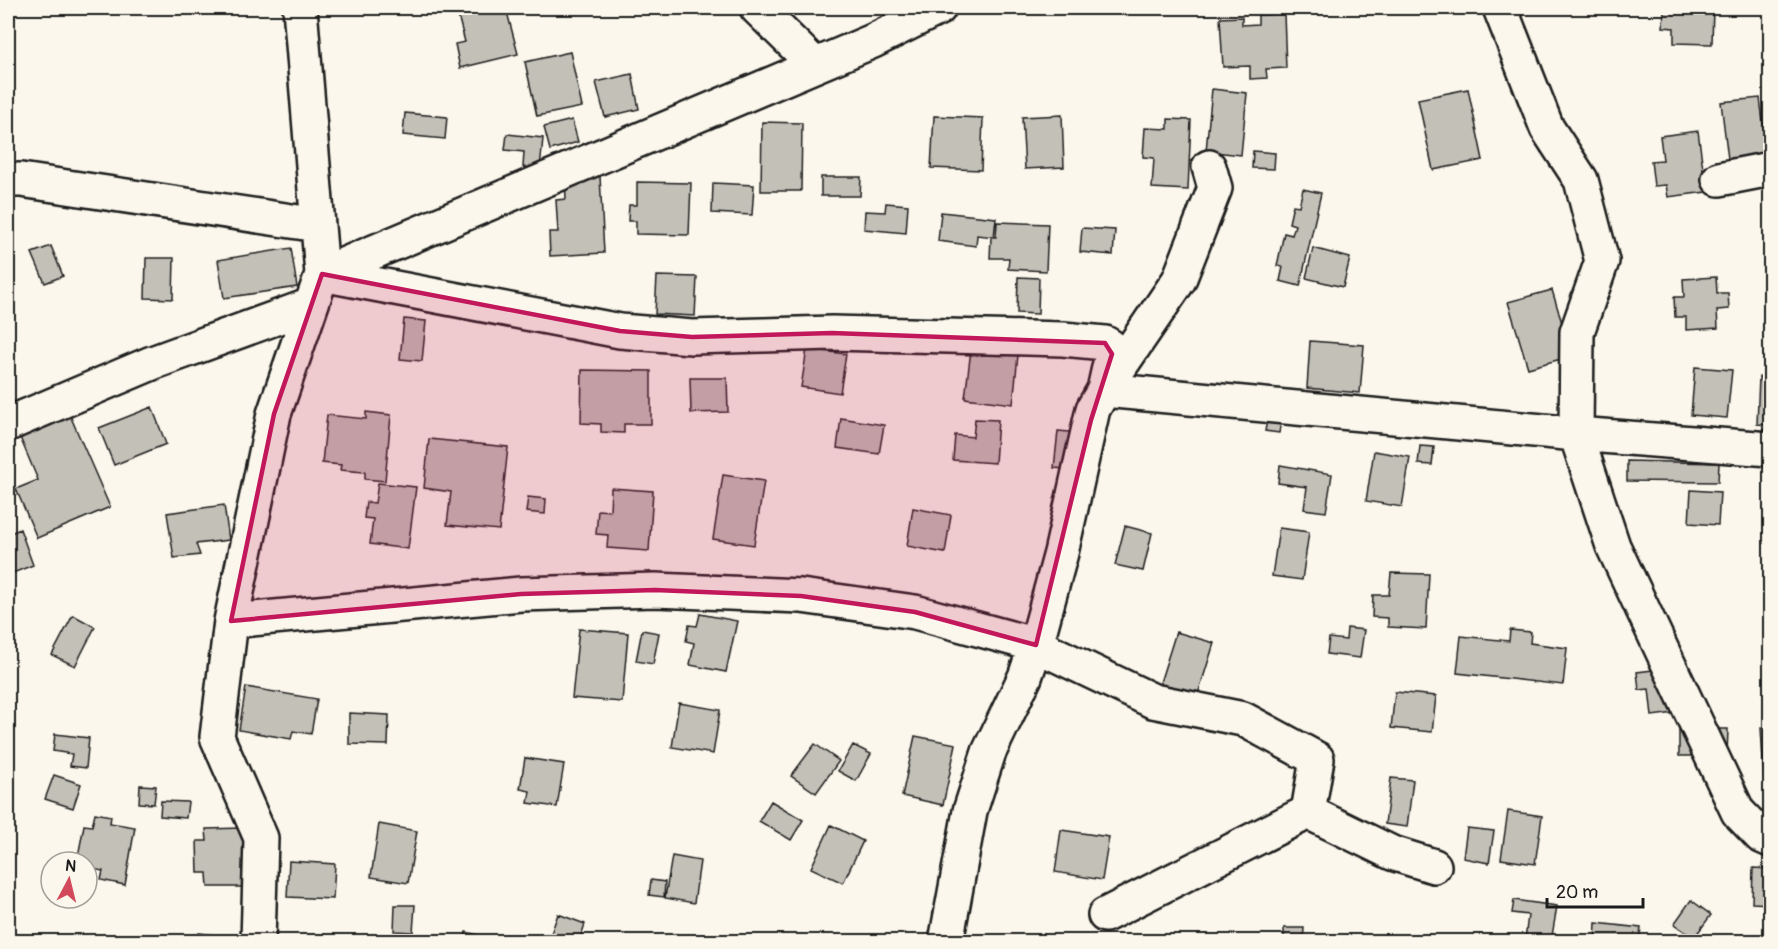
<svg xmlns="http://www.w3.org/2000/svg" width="1778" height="949" font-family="Pangolin,sans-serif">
	<rect width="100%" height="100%" fill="#fbf7ec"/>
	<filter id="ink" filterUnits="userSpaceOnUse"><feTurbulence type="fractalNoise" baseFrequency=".0167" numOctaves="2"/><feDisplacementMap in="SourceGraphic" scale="12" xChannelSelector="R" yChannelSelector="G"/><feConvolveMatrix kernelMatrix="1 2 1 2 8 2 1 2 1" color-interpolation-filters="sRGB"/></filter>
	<g filter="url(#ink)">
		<path fill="#c3c0b8" stroke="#1c1c1c" stroke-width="1.5" d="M456,8H506L518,54L460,68L455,44L465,42Z
			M1673,8H1713L1712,44L1674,43V28L1663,27L1664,9Z
			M1284,14L1286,68L1266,69L1267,78L1250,79V66L1223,67L1220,18L1242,17V25L1258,24V15Z
			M570,52L582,107L537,116L525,62Z
			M632,74L639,109L605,117L596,82Z
			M1212,89L1247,93L1241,155L1206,151Z
			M1468,89L1483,160L1433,170L1418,99Z
			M1760,98L1767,154L1728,159L1721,102Z
			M405,113L447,117L445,139L403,135Z
			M1062,115L1064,167L1025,169L1022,117Z
			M934,116L983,118L981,170L931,168Z
			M1168,119L1191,120L1188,190L1152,188L1154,158L1143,157L1145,128L1168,129Z
			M572,120L578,142L550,150L544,127Z
			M762,122L802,123L801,191H761Z
			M1698,131L1706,192L1668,197L1666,185L1654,186L1651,161L1663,160L1660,136Z
			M507,134L543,138L540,169L523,167L524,152L505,150Z
			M1253,151L1275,153L1274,169L1252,168Z
			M600,176L604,253L550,256L549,232H558L556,200L566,199L565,177Z
			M821,177H861L860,196H821Z
			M637,182L691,183L689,235L636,234V221H628L629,205H637Z
			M713,183L754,185L752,215L712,213Z
			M1303,189L1321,193L1300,286L1280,281L1283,267L1277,266L1284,233L1292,235L1295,225L1289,223L1293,205L1299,206Z
			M886,203L908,205L906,233L864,229L865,211L885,212Z
			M941,212L996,218L994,237L977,235L976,246L938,241Z
			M997,222L1048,224L1046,271L1008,269L1009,258H990L991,237H996Z
			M1082,228L1115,230L1113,255L1080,252Z
			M51,246L63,276L45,283L32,253Z
			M291,248L297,287L224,298L218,260Z
			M1313,248L1350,258L1343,287L1306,278Z
			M146,258H174L173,299L145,298Z
			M657,276L697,277L695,316L655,314Z
			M1018,277L1039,278L1038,314L1017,313Z
			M1716,277L1717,293H1728L1729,309L1717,310L1718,328L1686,330V317H1675L1674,297H1684L1683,279Z
			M1552,290L1572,356L1528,368L1508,302Z
			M404,319L426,321L422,361L400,359Z
			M1310,341L1364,345L1360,393L1307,388Z
			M807,349L846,354L840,393L801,387Z
			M971,350L1018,355L1013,404L965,398Z
			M1695,367L1732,370L1727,418L1691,415Z
			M582,370L651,371V424H624V433L601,432V424L581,423Z
			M1759,377H1770V425L1757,424Z
			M690,378H727L728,412L691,413Z
			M152,407L166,444L114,465L99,428Z
			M366,412L391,415L385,481L365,479V472L340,470L341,465L322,463L327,415L366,419Z
			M69,413L110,507L37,538L16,489L38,480L19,435Z
			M1268,414L1282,416L1279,433L1265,431Z
			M841,418L884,425L879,454L837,448Z
			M975,419L998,420L995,463L953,460L955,435L973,437Z
			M1058,431L1092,434L1088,471L1054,468Z
			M429,439L508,447L499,530L447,525L451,492L424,488Z
			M1420,446L1434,447L1432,465L1418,464Z
			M1374,451L1410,457L1402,507L1366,501Z
			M1627,461L1719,463L1718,482L1627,481Z
			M1280,465L1332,474L1326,512L1304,509L1307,487L1278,483Z
			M723,475L764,481L754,545L713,539Z
			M378,483L416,487L408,549L370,544L373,519L364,518L366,502L375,503Z
			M611,488L653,491L649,551L607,548L608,535L596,534L598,510L610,511Z
			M1691,490L1720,492L1718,525L1689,523Z
			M528,497L546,499L545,514L526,512Z
			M224,505L229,540L196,544L200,555L174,558L167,513Z
			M913,508L951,515L945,553L907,546Z
			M1125,526L1152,533L1143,571L1115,565Z
			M1279,528L1309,532L1302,580L1272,576Z
			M20,529L33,565L8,575V534Z
			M1391,573L1429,574L1426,629L1388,627V618L1372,617L1373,595H1389Z
			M700,614L737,621L726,672L690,665L694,643L686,641L689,625L697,626Z
			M73,615L95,627L75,666L52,655Z
			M1347,628L1364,630L1360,658L1327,654L1329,638L1346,640Z
			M579,629L628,633L622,702L572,698Z
			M642,630L659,633L653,664L636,661Z
			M1510,630L1531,632L1530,643L1567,648L1563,685L1457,673L1461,636L1509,641Z
			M1176,632L1214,643L1196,701L1158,689Z
			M1685,666L1690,711L1652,716L1649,689L1639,690L1637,672Z
			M246,687L317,699L311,734L293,731L291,739L239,730Z
			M1395,692L1436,696L1432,732L1391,728Z
			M679,703L720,710L713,754L672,747Z
			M349,713L389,715L388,745L349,744Z
			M1761,728H1770V776L1764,777Z
			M1679,729H1728L1727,756H1679Z
			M55,734L89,738L86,768L70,766L72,754L53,751Z
			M915,736L956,744L943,805L902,796Z
			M815,744L839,761L816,793L791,776Z
			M853,745L871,754L856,781L838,771Z
			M525,758L564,764L557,807L528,803L530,791L520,789Z
			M54,775L81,784L73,808L45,799Z
			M1391,778L1413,780L1407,827L1385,824Z
			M140,785L156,786L154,804L139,803Z
			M161,801L188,802L186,818L160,816Z
			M771,801L803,820L791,840L759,821Z
			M1508,811L1542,816L1535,864L1501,859Z
			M95,813L111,816L110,823L135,827L125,885L101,880L103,871L87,868V862H77L84,825L92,826Z
			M379,824L417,831L408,883L371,877Z
			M831,825L863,841L843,883L811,868Z
			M243,828L245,887H208L207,873H198L197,841H207L206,829Z
			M1467,828L1494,831L1489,863L1463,858Z
			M1061,830L1109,837L1102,880L1055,872Z
			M672,856L700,861L694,903L665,898Z
			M289,861L335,864L333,899L287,897Z
			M1753,868L1770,869V904L1752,903Z
			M651,880L665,882L664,897L649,895Z
			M1514,900L1557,906L1551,942L1525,940L1528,915L1512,913Z
			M1691,900L1711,915L1694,938L1674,924Z
			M395,905H415L413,932L394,931Z
			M558,914L585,924L579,942H548Z
			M1596,923L1641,928L1639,942H1595Z
			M1284,928H1304L1303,942H1284Z
			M466,932L486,937L484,942H464Z
			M199,933L248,939L247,942H198Z
			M676,934L699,942H674Z
			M506,935L543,940L542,942H506Z"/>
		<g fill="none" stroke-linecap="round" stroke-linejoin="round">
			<defs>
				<path id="minor" d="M757,8L815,65
					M939,8L873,41L322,274L620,331L692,337L832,333L1063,339L1105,343L1110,346L1112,354L1104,390L1179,280L1215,188L1209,167
					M1500,8L1547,128L1581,180L1602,261L1577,332L1576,434L1613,546L1738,812L1761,836L1770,840
					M1719,179L1770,169
					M8,180H21L318,225
					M8,424L152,363L311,305
					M231,621L521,594L655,590L801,596L915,612L1036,645L1153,701L1243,719L1317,759L1308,812L1105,915
					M1308,812L1392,853L1434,866
					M258,942L261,838L217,737L231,621L274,414L322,274L300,8
					M946,942L970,811L989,752L1025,677L1036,645L1061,553L1093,409L1104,390L1576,434L1770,449"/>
			</defs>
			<use href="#minor" stroke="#1c1c1c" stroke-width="38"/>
			<use href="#minor" stroke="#fbf7ec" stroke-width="33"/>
		</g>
	</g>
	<path fill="#c2185b" fill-opacity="0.2" stroke="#c2185b" stroke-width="4.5" stroke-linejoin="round" d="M322,274L620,331L692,337L832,333L1105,343L1112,354L1091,420L1036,645L915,612L801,596L655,590L521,594L231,621L274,414Z"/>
	<rect width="1778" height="949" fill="none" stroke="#fbf7ec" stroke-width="30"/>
	<rect x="15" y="15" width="1748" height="919" fill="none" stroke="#1c1c1c" stroke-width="2" filter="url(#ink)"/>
	<g transform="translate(69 880) rotate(7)"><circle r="28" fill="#fbf7ec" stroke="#a29f99" stroke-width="1.5"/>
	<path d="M0-4.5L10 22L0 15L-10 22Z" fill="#d1495b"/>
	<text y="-9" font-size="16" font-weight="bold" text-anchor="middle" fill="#1c1c1c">N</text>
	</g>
	<path d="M1547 898v9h96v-9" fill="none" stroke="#1c1c1c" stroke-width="3"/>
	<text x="1556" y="898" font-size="18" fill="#1c1c1c" stroke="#fbf7ec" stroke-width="4.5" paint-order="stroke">20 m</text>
</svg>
